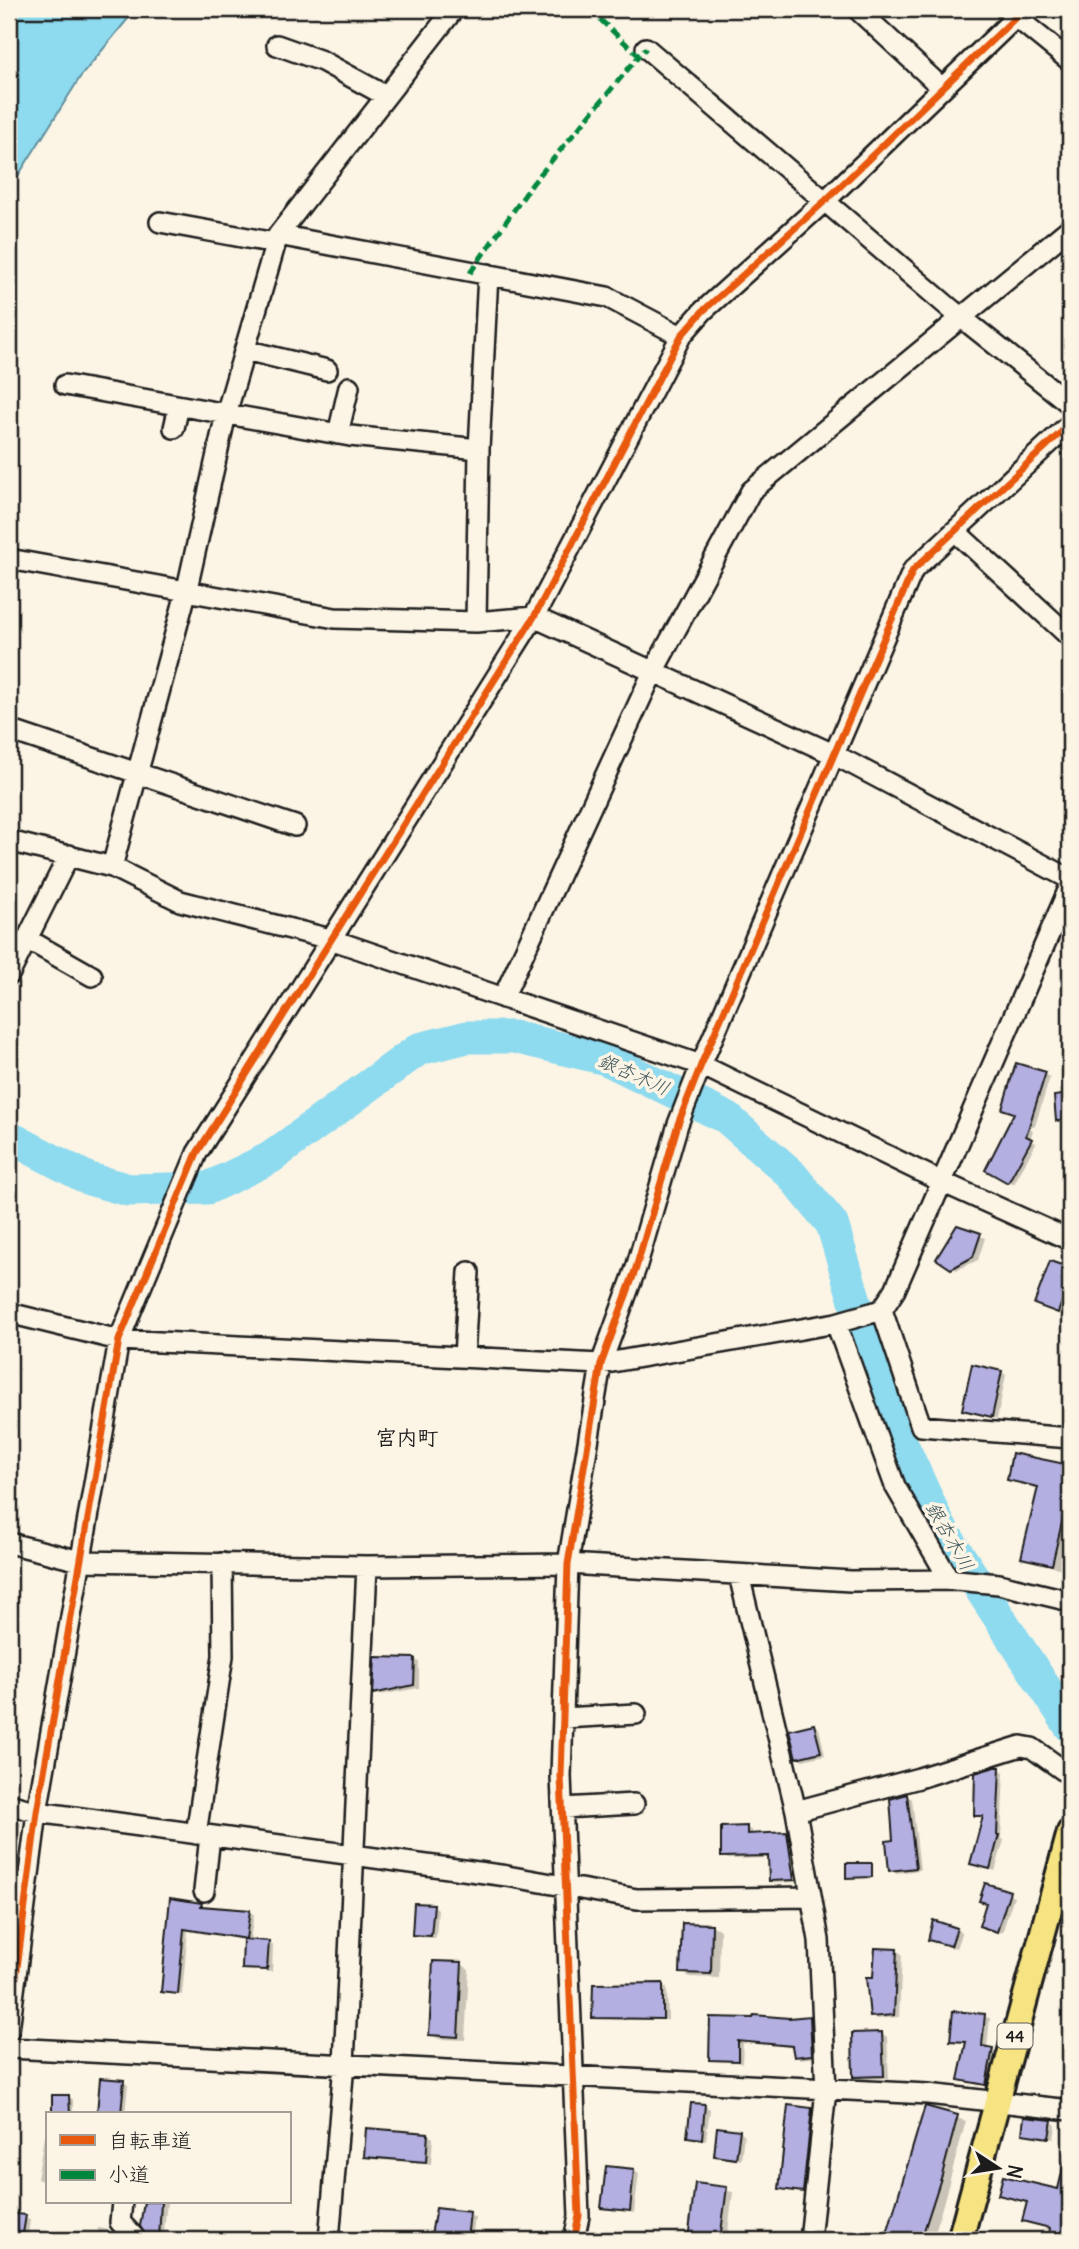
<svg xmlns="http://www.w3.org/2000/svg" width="1079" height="2249" font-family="Delius,'Klee One',sans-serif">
	<rect width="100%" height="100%" fill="#fcf5e5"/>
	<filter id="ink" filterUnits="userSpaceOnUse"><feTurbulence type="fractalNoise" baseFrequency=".0143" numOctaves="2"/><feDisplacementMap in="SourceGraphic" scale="14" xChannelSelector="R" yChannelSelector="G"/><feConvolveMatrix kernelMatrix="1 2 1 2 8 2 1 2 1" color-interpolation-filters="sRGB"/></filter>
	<g filter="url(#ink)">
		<path fill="#8edaef" stroke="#608e9b" stroke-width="2" d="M9,9H136L81,76L9,190Z"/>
		<path fill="#0003" d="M1045,1074L1050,1077L1035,1126L1028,1127L1033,1130L1030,1140L1036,1143L1014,1184L987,1169L1016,1114L1004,1109Z
			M1070,1096V1122L1063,1123L1058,1120L1056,1097Z
			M1070,1161V1177L1064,1174Z
			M958,1227L985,1238L978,1260L957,1270L938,1258Z
			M1051,1263L1070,1270V1294L1063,1314L1042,1306Z
			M1001,1372L1006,1375L997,1419L964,1409Z
			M1014,1455L1070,1467V1530L1061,1569L1023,1557L1039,1489L1009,1479Z
			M414,1659L419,1662V1688L380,1695L375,1693Z
			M814,1725L819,1728L825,1755L803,1760L797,1757Z
			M9,1730L19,1736L15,1754L9,1752Z
			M999,1769L1004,1772L1001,1838L1004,1840L995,1871L972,1863L984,1818L975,1815Z
			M907,1796L912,1799L920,1870L896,1873L891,1870Z
			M9,1818L21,1823L9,1889Z
			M747,1828L752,1831V1836L787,1834L792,1837L798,1882L775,1883L770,1880L769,1858L728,1859L723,1856Z
			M986,1885L1014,1896L1002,1933L986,1928Z
			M172,1900L254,1914L250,1941L273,1945L272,1972L243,1968L245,1939L188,1930L182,1995L163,1991Z
			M433,1906L438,1909L436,1938L419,1937L414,1934Z
			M712,1925L720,1930L719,1978L690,1977L682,1972Z
			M957,1929L962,1932L956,1948L930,1939Z
			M897,1951L902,1954L899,2017L876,2019L871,2016L875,1978Z
			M461,1964L469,1969L465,2040L439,2039L431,2034Z
			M662,1985L667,1988L668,2020L599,2019L594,2017Z
			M954,2012L990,2018L987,2048L998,2053L991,2087L960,2079L967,2044L952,2040Z
			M810,2017L815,2020L817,2057L801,2059L795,2056L794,2047L743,2043L742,2063L711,2059L712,2019Z
			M882,2034L887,2037L889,2078L860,2079L855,2076Z
			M123,2082L128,2085L125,2114L99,2112Z
			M54,2097L73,2099V2114H54Z
			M705,2106L710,2109L706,2140L694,2139L689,2136Z
			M926,2108L966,2121L933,2240H888Z
			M811,2110L816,2112L807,2194L786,2191L781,2188Z
			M1051,2122L1056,2125L1054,2139L1024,2133Z
			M368,2130L428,2135L433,2138L431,2164L371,2159L365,2156Z
			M739,2131L744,2134L741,2160L716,2155Z
			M44,2137H47V2183L37,2179Z
			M634,2170L639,2173L634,2213L603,2207Z
			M1063,2176L1070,2177V2240H1056V2237L1051,2234L1052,2229L1024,2220L1028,2204L1000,2194L1059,2192Z
			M697,2185L733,2192L727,2240H690Z
			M136,2202H167L163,2240H148L142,2226L145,2205Z
			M437,2210L475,2217L472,2240H432Z
			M9,2215L30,2220L27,2240H9Z
			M98,2228L109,2230L121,2240H96Z
			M768,2232L798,2236L803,2240H767Z"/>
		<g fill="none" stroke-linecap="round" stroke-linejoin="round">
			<path stroke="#8edaef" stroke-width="33" d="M9,1137L89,1179L129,1190L208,1188L270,1158L419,1049L467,1037H514L606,1059L727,1118L790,1173L832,1224L890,1418L939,1525L1070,1726"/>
		</g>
		<path fill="#b3afe1" stroke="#1c1c1c" stroke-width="2" d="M1016,1063L1046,1072L1026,1136L1032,1139L1008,1183L985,1170L1014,1113L1002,1109Z
			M1070,1094V1120L1056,1121L1054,1096Z
			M957,1225L981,1233L973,1257L951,1269L936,1259Z
			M1050,1261L1070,1268V1278L1058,1313L1034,1304Z
			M972,1364L1002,1371L992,1417L962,1410Z
			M1012,1453L1070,1465V1488L1052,1565L1021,1558L1038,1487L1007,1480Z
			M375,1657L415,1658L414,1685L373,1694Z
			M814,1724L821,1752L796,1758L789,1730Z
			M995,1767H1000L997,1835H999L990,1869L970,1864L983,1816H974L975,1773Z
			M907,1794L916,1868L889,1871L886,1841L893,1840L890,1799Z
			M747,1826V1834L787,1832L794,1880L769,1881L768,1856L721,1857V1827Z
			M846,1863H872V1877L846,1878Z
			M985,1883L1010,1891L997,1932L979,1926L986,1903L979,1901Z
			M170,1898L202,1903L201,1906L250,1910L246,1939L184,1929L178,1994L161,1992Z
			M414,1903L434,1904L431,1936L412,1935Z
			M933,1920L957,1928L951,1946L928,1940Z
			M682,1923L712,1924L711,1974L680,1973Z
			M243,1939L269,1941L267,1970L242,1969Z
			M875,1948L897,1949L894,2015L870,2017L866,1977H873Z
			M433,1961L462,1962L458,2037L429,2035Z
			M663,1983V2019L592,2018L593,1984Z
			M953,2011L985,2014L982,2046L993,2048L986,2085L958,2080L966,2042L950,2041Z
			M754,2015L789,2018L810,2016L812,2055L794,2057L792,2046L738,2041V2061L709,2060L710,2017L753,2018Z
			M882,2032L884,2076L853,2077L852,2033Z
			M100,2078L124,2080L121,2114L97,2113Z
			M52,2095H69L70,2114H52Z
			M691,2103L705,2104L702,2139L687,2137Z
			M788,2105L812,2108L803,2192L779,2189Z
			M925,2106L958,2115L942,2175L921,2240H885Z
			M1024,2117L1052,2120L1049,2138L1022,2134Z
			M717,2127L740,2130L736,2159L714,2156Z
			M366,2128L428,2133L426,2162L364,2157Z
			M1065,2160H1070V2239L1049,2235L1050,2228L1022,2221L1027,2202L998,2195L1003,2176L1058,2189Z
			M606,2166L634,2169L630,2211L601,2208Z
			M695,2183L727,2187L720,2240H688Z
			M144,2202H161L159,2240H146L140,2226Z
			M436,2208L470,2212L467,2240H430Z
			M9,2213L26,2215L22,2240H9Z"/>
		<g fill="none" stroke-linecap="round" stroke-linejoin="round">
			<defs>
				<path id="minor" d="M857,9L942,88
					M1006,9L1070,61
					M277,45L322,61L386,96
					M646,48L952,310L1070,404
					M160,222L275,243
					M278,235L607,297L681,336
					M245,350L327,370
					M65,385L350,436L479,449
					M174,428L179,406
					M338,434L349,387
					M955,531L1070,637
					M9,559L335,618L476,622L534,617L833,754L1070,879
					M476,622L479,449L488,274
					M9,730L295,826
					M9,841L112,867L180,901L330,939L701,1065L942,1182L1070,1240
					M112,867L186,593L226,414L278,235L454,9
					M27,939L92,976
					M9,975L69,855
					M503,998L653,672L751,491L1070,228
					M882,1310L921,1426L1070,1438
					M9,1313L119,1340L601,1364L836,1323L882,1310L895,1290L1070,886
					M836,1323L895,1486L949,1579
					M464,1357L469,1272
					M9,1543L80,1561L367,1566L568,1564L851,1581L957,1580L999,1584L1070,1601
					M739,1575L796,1811L819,1940L826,2090L810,2240
					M563,1718L636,1714
					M9,1804L37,1812L507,1876L637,1899L811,1897
					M563,1808L634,1804
					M796,1811L919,1778L1021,1746L1032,1748L1070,1775
					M196,1834L223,1656L222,1563
					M204,1891L210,1836
					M9,2030L37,1812L119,1340L197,1153L534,617L681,336L703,311L826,200L1016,17
					M9,2048L928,2094L1070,2110
					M122,2202L120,2222L134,2237V2240
					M329,2240L344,2064L367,1566
					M574,2240L579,2216L561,1776L568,1564L601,1364L636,1268L678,1124L701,1065L913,570L1070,424"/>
				<path id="major" d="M960,2240L1070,1832"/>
			</defs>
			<use href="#minor" stroke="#1c1c1c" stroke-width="24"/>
			<use href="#major" stroke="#1c1c1c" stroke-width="30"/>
			<use href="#minor" stroke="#fcf5e5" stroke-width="19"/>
			<use href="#major" stroke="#f6e381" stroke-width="24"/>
			<path stroke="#00873e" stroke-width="5" stroke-dasharray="10 5" stroke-linecap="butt" d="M589,9L639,56L646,48
				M470,273L533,183L639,56"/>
			<defs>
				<path id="cycleway" d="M9,2030L37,1812L119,1340L197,1153L534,617L681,336L703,311L826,200L1016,17
					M574,2240L579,2216L561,1776L568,1564L601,1364L636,1268L678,1124L701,1065L913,570L1070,424"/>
			</defs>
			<use href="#cycleway" stroke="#fcf5e5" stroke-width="11"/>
			<use href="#cycleway" stroke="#e8590c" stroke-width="7"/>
		</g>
	</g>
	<g text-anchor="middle" stroke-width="7" stroke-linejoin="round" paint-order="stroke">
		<rect fill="#fcf5e5" stroke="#5f5d58" stroke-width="2" x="997.5" y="2023.5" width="35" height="25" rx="5"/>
		<g font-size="16" font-weight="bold" fill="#1c1c1c">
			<text x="1015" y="2042">44</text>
		</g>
		<g font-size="19" font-style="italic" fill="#3e555b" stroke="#fcf5e5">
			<text transform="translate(634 1074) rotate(24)" y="7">銀杏木川</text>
			<text transform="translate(950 1536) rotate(60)" y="7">銀杏木川</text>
		</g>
		<g font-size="21" font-weight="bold" fill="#1c1c1c" stroke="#fcf5e5">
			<text x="407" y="1445">宮内町</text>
		</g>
	</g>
	<rect width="1079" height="2249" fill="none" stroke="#fcf5e5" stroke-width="35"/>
	<rect x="18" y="18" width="1044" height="2214" fill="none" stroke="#1c1c1c" stroke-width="2.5" filter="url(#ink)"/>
	<rect x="46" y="2112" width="245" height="91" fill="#fcf5e5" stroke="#a29e95" stroke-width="2"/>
	<rect x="60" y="2135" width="35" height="10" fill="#e8590c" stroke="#a29e95" stroke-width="2"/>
	<text x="108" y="2148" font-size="21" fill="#1c1c1c">自転車道</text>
	<rect x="60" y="2170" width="35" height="10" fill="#00873e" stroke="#a29e95" stroke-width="2"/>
	<text x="108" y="2182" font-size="21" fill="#1c1c1c">小道</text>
	<g transform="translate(998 2168) rotate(102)" stroke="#fcf5e5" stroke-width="5" paint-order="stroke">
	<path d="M0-5L12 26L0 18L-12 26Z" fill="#1c1c1c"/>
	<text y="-10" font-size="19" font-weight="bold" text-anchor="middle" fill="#1c1c1c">N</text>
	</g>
</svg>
